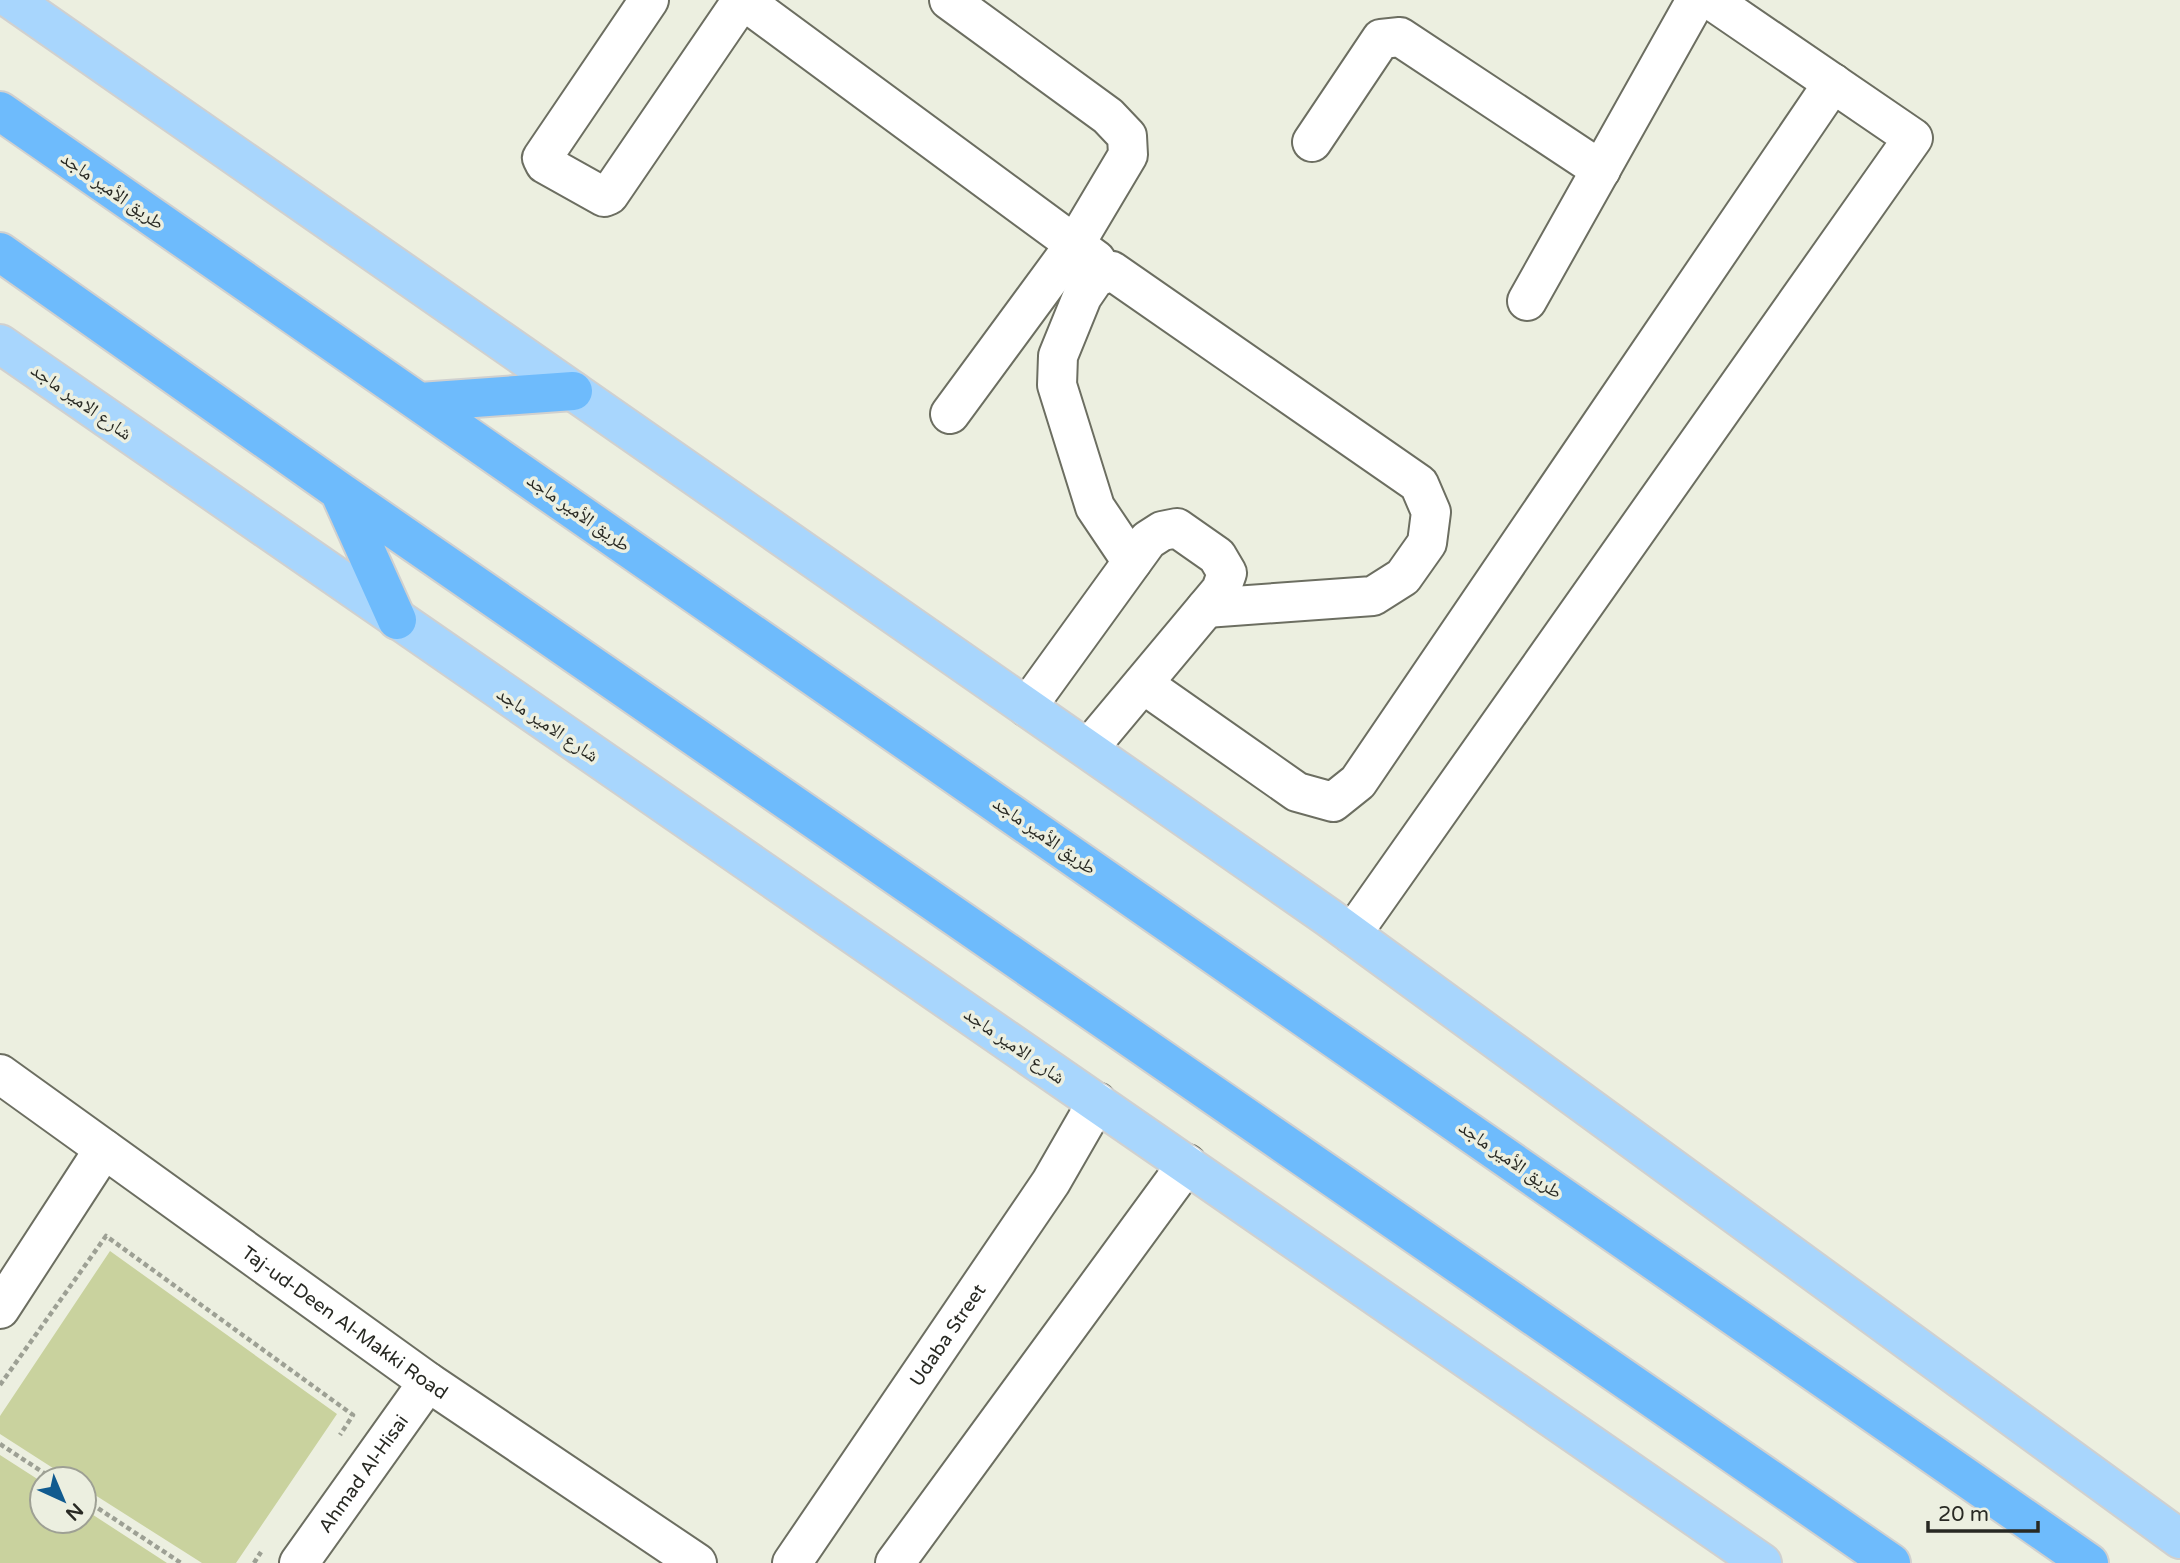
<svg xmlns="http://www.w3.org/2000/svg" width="2180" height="1563" font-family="'Varela Round','Noto Naskh Arabic',sans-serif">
	<rect width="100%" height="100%" fill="#ecefe0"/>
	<path fill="#c9d29e" d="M110,1251L337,1414L236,1563H202L84,1488V1479H70L0,1434V1416Z
		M0,1455L42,1482V1521H84V1509L167,1563H0Z"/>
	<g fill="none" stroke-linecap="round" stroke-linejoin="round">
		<defs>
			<g id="minor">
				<path d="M649,0L542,158L545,164L604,197L609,195L742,0"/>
				<path d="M743,0L1096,260"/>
				<path d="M949,0L1108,116L1127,136L1128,155L1075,244L950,414"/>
				<path d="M1312,142L1381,39L1400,37L1601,170"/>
				<path d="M1527,301L1696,0"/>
				<path d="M1132,562L1095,507L1057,385L1058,356L1082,297L1095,278L1112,271L1419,484L1431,512L1427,543L1403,577L1373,596L1206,608"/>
				<path d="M1143,684L1297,792L1333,802L1358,782L1833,83"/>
				<path d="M1027,707L1148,540L1162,531L1177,528L1217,556L1227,573L1221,590L1088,749"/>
				<path d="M1352,934L1913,138L1711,0"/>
				<path id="s1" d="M0,1074L428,1382L697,1563"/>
				<path d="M0,1309L104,1149"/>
				<path id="s2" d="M299,1563L428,1382"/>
				<path id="s3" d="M792,1563L1051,1182L1097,1102"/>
				<path d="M895,1563L1187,1164"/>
			</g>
			<path id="major" d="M12,0L1328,917L2180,1539
				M0,344L1762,1563"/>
			<path id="highway" d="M0,111L2089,1563
				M0,252L339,491L1891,1563
				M420,402L573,391
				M339,491L397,620"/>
		</defs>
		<use href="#minor" stroke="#6c6e61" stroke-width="42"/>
		<use href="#major" stroke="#d0d0cf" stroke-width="42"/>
		<use href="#highway" stroke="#d0d0cf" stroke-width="42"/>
		<path stroke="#9da094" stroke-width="4.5" stroke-dasharray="5 3.5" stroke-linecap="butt" d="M0,1385L106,1236L353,1415L340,1435
			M0,1444L53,1479
			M84,1499L181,1563
			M254,1563L261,1552"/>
		<use href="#minor" stroke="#fff" stroke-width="38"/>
		<use href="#major" stroke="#a8d6fd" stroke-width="38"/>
		<use href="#highway" stroke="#6ebbfc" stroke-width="38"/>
	</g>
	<g text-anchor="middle" stroke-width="7" stroke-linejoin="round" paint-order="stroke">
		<g font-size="19" fill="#282923" stroke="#ecefe0">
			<text transform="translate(113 190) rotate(35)" y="7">طريق الأمير ماجد</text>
			<text transform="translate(82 401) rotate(35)" y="7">شارع الامير ماجد</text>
			<text transform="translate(579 512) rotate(35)" y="7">طريق الأمير ماجد</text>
			<text transform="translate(548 724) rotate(34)" y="7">شارع الامير ماجد</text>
			<text transform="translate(1045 835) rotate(35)" y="7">طريق الأمير ماجد</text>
			<text transform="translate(1015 1045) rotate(35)" y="7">شارع الامير ماجد</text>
			<text transform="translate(1511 1159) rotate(35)" y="7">طريق الأمير ماجد</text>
			<text dy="7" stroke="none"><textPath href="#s1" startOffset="425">Taj-ud-Deen Al-Makki Road</textPath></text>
			<text dy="7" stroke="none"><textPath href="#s3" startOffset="276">Udaba Street</textPath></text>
			<text dy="7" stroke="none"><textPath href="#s2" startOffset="110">Ahmad Al-Hisai</textPath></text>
		</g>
	</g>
	<g transform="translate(63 1500) rotate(136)"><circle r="33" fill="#ecefe0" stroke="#9ea094" stroke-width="2"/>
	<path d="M0-5L12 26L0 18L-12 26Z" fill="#115b8f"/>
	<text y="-10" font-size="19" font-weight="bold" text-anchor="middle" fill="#282923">N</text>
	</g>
	<path d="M1928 1521v10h110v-10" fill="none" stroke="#282923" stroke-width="3.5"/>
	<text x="1938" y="1521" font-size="21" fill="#282923" stroke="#ecefe0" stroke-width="5" paint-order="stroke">20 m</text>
</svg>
